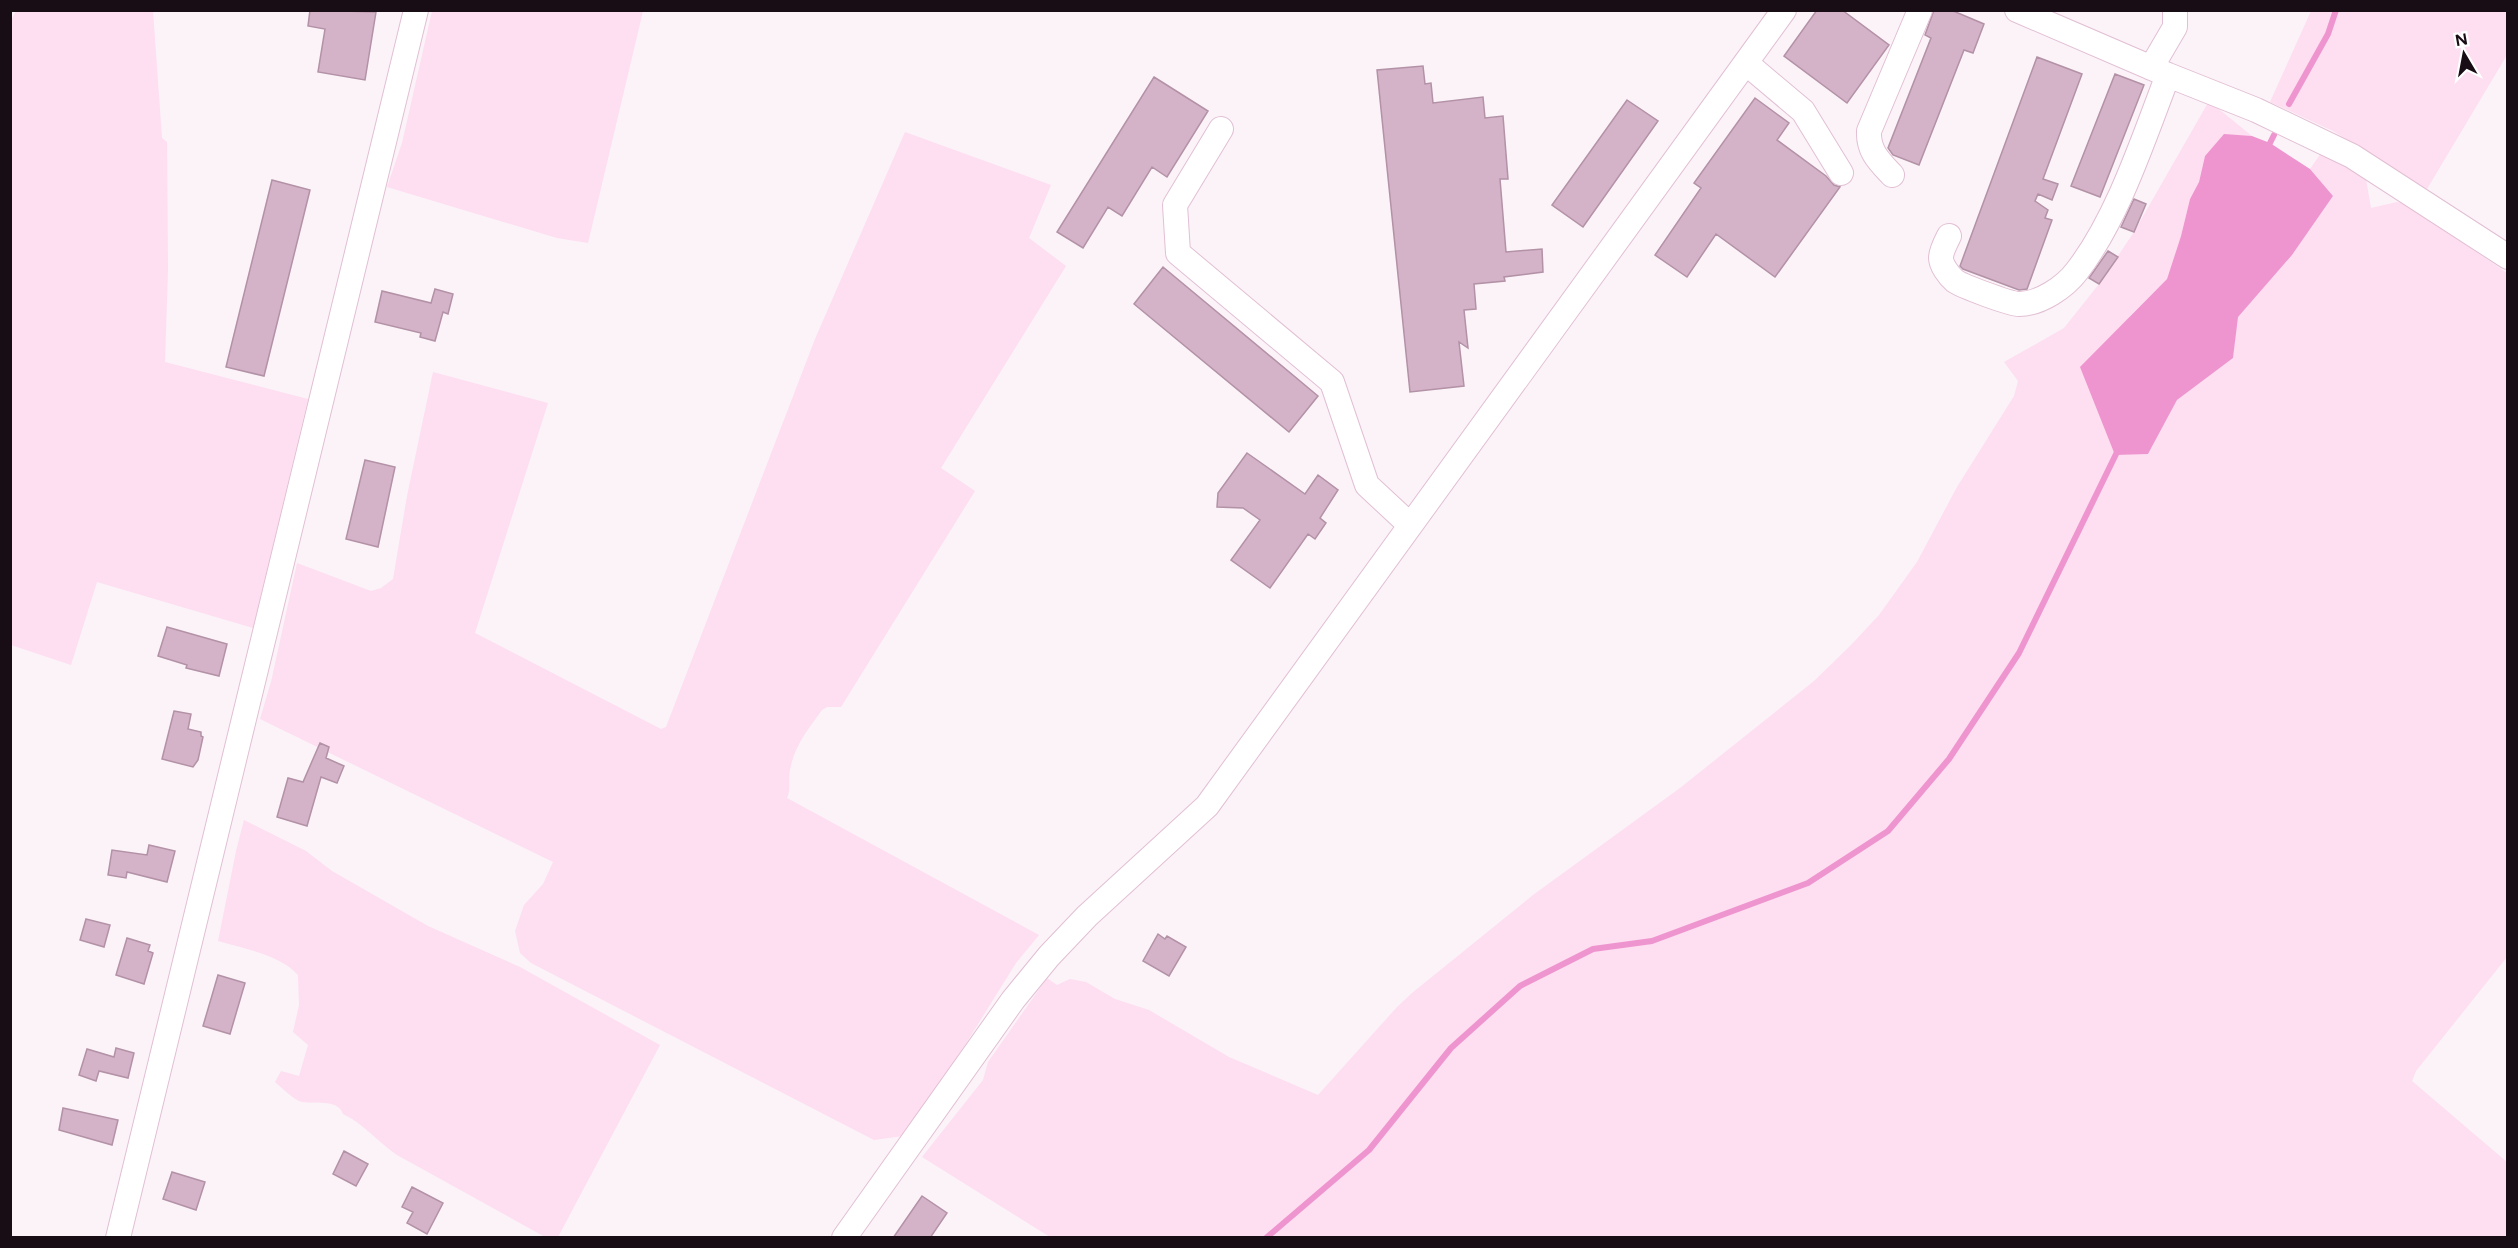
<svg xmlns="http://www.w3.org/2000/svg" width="2518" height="1248" font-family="Figtree,sans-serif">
	<rect width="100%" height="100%" fill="#fbf3f8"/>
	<path fill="#fedef1" d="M16,11H153L162,138L167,142L168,269L165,362L308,399L253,628L97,582L71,665L11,645L10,22Z
		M432,11H643L588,243L557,238L387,187L402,143Z
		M2311,11H2507V55L2427,189L2333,131L2270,102Z
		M2209,101L2252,136L2224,135L2205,156L2199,182L2190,199L2181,236L2167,279L2130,316L2148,454L2177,400L2233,358L2237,317L2292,255L2333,196L2310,169L2321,153L2366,179L2371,208L2397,202L2407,204L2507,273V957L2416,1071L2412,1081L2507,1162V1237H1050L922,1157L983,1080L988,1062L1047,978L1057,985L1070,979L1086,982L1115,999L1149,1010L1229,1057L1318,1095L1397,1007L1412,993L1533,895L1680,788L1814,681L1851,645L1879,615L1917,562L1957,487L2014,396L2018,381L2004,362L2064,328L2099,284L2134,232Z
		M905,132L1051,185L1029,238L1066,266L941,468L975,491L841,707H827L822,710C809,728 794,746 790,770C788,779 791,790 787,798L1039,935L1016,963L965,1045L903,1136L874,1140L531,963L520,953L515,931L524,905L543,884L553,862L260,719L271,682L297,563L371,591L381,588L393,579L407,496L433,372L548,403L475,633L661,729L666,727L815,339Z
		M244,820L306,851L332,871L428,926L520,967L660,1045L558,1237H545L397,1155C378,1142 364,1124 343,1114C337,1097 313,1106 299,1101C291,1097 282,1088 275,1082L281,1071L299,1076L308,1045L293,1032L299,1005L298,975C279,954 244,949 218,941L236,851Z"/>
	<path fill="#ee95cf" d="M2224,134L2252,136L2270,143L2310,169L2333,196L2292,255L2238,317L2233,358L2177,400L2148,454L2115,455L2080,367L2167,279L2181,236L2190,199L2199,182L2205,156Z"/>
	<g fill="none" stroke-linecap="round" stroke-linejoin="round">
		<path stroke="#ee95cf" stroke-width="6" d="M2289,104L2328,34L2336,10
			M2267,149L2274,135
			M1266,1238L1369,1150L1451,1048L1520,986L1593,949L1652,941L1808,883L1888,831L1949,759L2019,653L2119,448"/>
	</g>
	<path fill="#d4b2c7" stroke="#b391a6" stroke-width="1.5" d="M310,10L376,12L365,80L318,72L325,29L308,26Z
		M1817,10H1842L1889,45L1847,103L1784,56Z
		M1934,10H1951L1984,24L1973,53L1964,50L1919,165L1893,155L1888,148L1931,38L1925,35Z
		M2037,57L2082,74L2043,179L2058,184L2052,200L2038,194L2035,201L2048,210L2045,218L2052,220L2027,289L2019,290L1963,269L1960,266Z
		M1423,66L1425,84L1431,83L1433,103L1483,97L1485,118L1503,116L1508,179H1500L1506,252L1542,249L1543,272L1504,277L1505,281L1474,284L1476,309L1464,310L1468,348L1459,342L1464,386L1410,392L1377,70Z
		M2115,74L2144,85L2100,197L2071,186Z
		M1154,77L1208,111L1167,177L1152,167L1122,216L1108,207L1083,248L1057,232Z
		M1755,98L1789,123L1777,140L1826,176L1834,185L1840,187L1775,277L1716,234L1687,277L1655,255L1701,188L1694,183Z
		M1627,100L1658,121L1583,227L1552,205Z
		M272,180L310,190L264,376L226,367Z
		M2134,199L2146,204L2134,232L2121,227Z
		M2108,251L2118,257L2099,284L2089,278Z
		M1163,267L1318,396L1289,432L1134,304Z
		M435,289L453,294L448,314L443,312L435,341L420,337L421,333L375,322L382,291L431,303Z
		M1247,453L1305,494L1318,475L1338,490L1320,518L1326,523L1315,539L1308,534L1270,588L1231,560L1260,520L1243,508L1217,507L1218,493Z
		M365,460L395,467L378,547L346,539Z
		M167,627L227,644L219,676L186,668L187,665L158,656Z
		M174,711L191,714L188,729L201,732V736L203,737L198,760L193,767L162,759Z
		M320,743L329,747L326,758L344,766L337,783L321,777L307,826L277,817L288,778L303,782Z
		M149,845L175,851L167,882L127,872L126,878L108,875L112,850L147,855Z
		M86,919L110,925L104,947L80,940Z
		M1158,934L1165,939L1167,936L1186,947L1169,976L1143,961Z
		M127,938L150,945L148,951L153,953L144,984L116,975Z
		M218,975L245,983L230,1034L203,1026Z
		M116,1048L134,1053L128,1078L99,1071L96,1081L79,1075L87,1049L114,1057Z
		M63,1108L118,1120L112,1145L59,1130Z
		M344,1151L368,1164L356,1186L333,1174Z
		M172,1172L205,1182L196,1210L163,1199Z
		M412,1187L443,1203L427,1234L407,1223L413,1212L402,1207Z
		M922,1196L947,1213L930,1238H893Z"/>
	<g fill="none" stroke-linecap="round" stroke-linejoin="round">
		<defs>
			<path id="minor" d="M2017,10L2168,75L2256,110L2352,156L2508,257
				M1746,63L1803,111L1841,173
				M2151,68L2175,27V10
				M1221,129L1175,205L1178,253L1332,382L1367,485L1410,525
				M1892,175C1879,161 1868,151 1869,131L1920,10
				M1949,236C1946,242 1941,251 1941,258C1941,265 1949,276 1955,281C1962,286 2010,304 2019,304C2040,304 2065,287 2077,271C2118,218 2144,137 2168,75
				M118,1238L416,10
				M844,1238L1013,1000L1049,956L1087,916L1207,806L1784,10"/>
		</defs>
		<use href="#minor" stroke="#e2bfd4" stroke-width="26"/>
		<use href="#minor" stroke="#fff" stroke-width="24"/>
	</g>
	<rect width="2518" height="1248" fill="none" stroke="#190d15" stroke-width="24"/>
	<g transform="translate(2464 54) rotate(350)" stroke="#ffffff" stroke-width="4.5" paint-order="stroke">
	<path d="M0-4.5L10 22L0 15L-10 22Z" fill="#190d15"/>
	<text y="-9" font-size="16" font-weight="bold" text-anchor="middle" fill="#190d15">N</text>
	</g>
</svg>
